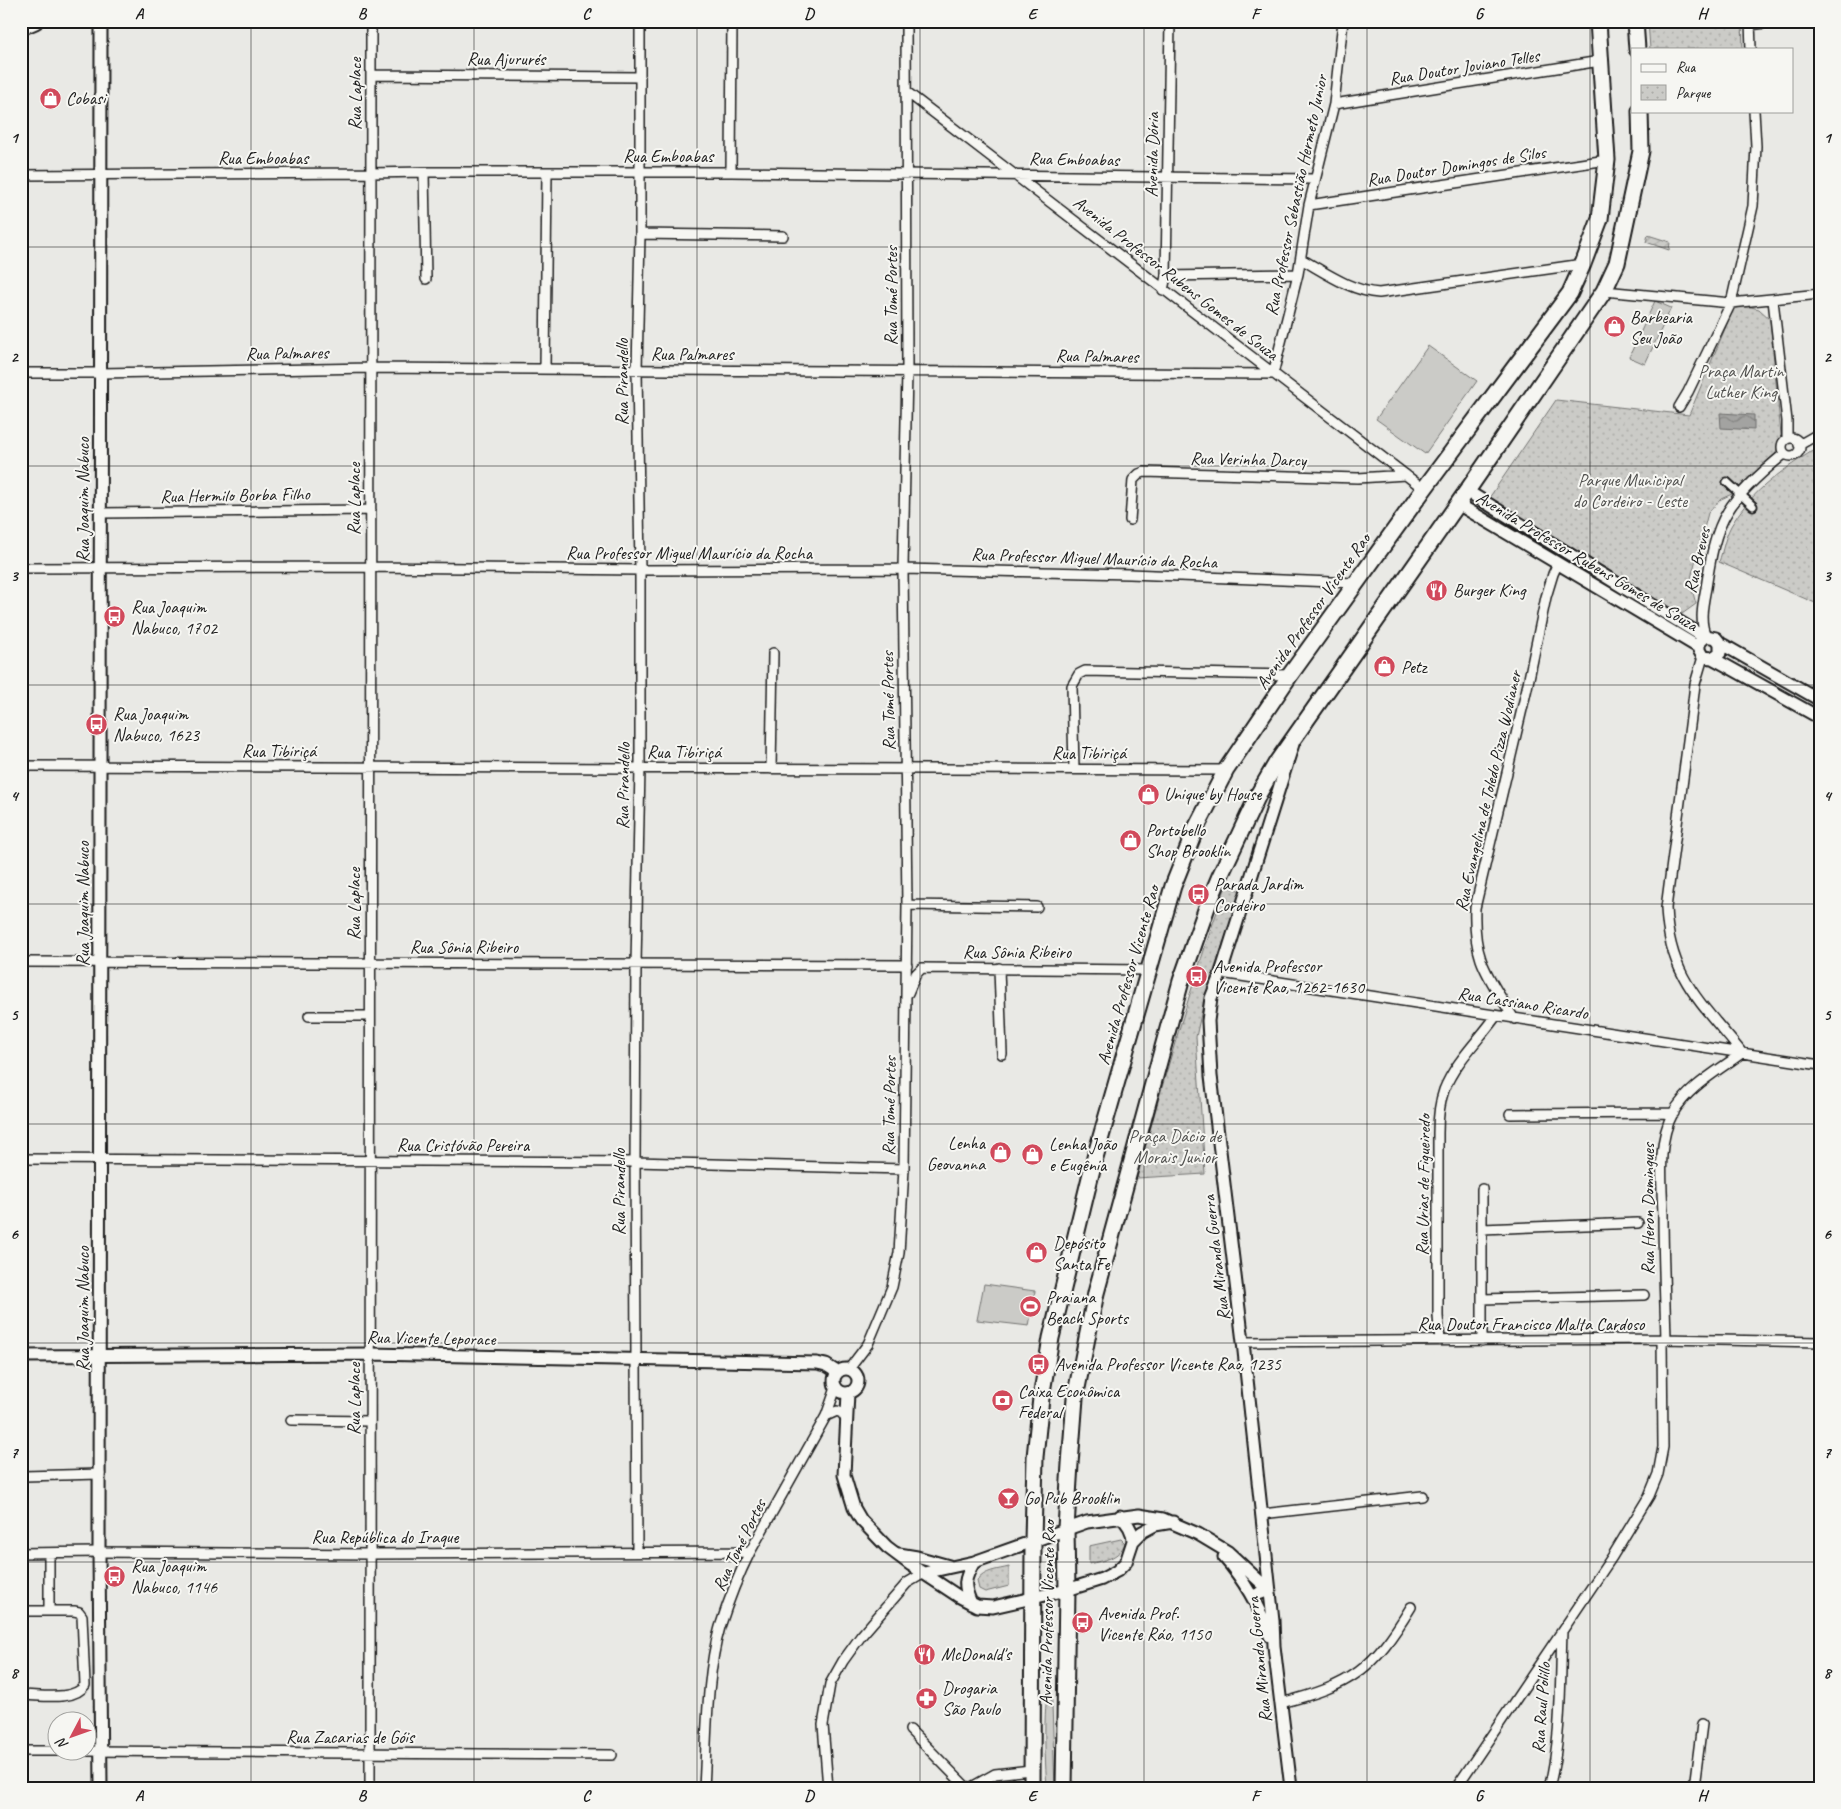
<svg xmlns="http://www.w3.org/2000/svg" width="1841" height="1809" font-family="Caveat,sans-serif">
	<defs>
		<pattern id="park-dots" width="8" height="8" patternUnits="userSpaceOnUse" patternTransform="scale(1.25)"><rect width="8" height="8" fill="#cbcbc7"/><path d="M2 2h.1M6 6h.1" fill="none" stroke="#aeaeaa" stroke-width="1.8" stroke-linecap="round"/></pattern>
		<pattern id="garden-furrows" width="10" height="10" patternUnits="userSpaceOnUse" patternTransform="scale(1.25)"><rect width="10" height="10" fill="#cbcbc7"/><path d="M-1 1l2-2M0 10L10 0M9 11l2-2" fill="none" stroke="#aeaeaa"/></pattern>
		<pattern id="water-waves" width="16" height="10" patternUnits="userSpaceOnUse" patternTransform="scale(1.25)"><rect width="16" height="10" fill="#a3a3a1"/><path d="M0 5q4-4 8 0t8 0" fill="none" stroke="#848482"/></pattern>
	</defs>
	<rect width="100%" height="100%" fill="#e9e9e5"/>
	<filter id="ink" filterUnits="userSpaceOnUse"><feTurbulence type="fractalNoise" baseFrequency=".02" numOctaves="2"/><feDisplacementMap in="SourceGraphic" scale="10" xChannelSelector="R" yChannelSelector="G"/><feConvolveMatrix kernelMatrix="1 2 1 2 8 2 1 2 1" color-interpolation-filters="sRGB"/></filter>
	<g filter="url(#ink)">
		<path fill="#cbcbc7" stroke="#747472" d="M1655,301L1671,308L1645,364L1629,357Z
			M1428,346L1477,381L1425,454L1376,419Z
			M984,1284L1035,1291L1029,1326L977,1320Z
			M1051,1677L1055,1788H1047C1045,1759 1042,1703 1051,1677Z"/>
		<path fill="url(#park-dots)" stroke="#747472" d="M1648,21H1742L1743,49H1650Z
			M1747,306L1759,309L1770,319L1781,435L1776,453L1732,494L1721,499L1708,513L1690,582L1696,604L1682,614L1487,501L1556,400L1689,415L1734,307Z
			M1820,446V605L1719,562C1723,550 1725,537 1731,526C1752,489 1786,468 1820,446Z
			M1226,886L1241,891L1204,1000L1196,1037L1205,1174L1137,1178C1163,1080 1192,982 1226,886Z
			M1121,1539L1125,1543C1119,1559 1104,1560 1089,1564V1546Z
			M1009,1567V1586L985,1592L979,1589L977,1581C984,1570 998,1570 1009,1567Z"/>
		<path fill="url(#garden-furrows)" stroke="#747472" d="M1648,235L1670,242L1669,250L1646,242Z"/>
		<path fill="url(#water-waves)" stroke="#6d6d6c" d="M1720,413L1754,415V430L1721,428Z"/>
		<g fill="none" stroke-linecap="round" stroke-linejoin="round">
			<defs>
				<path id="pedestrian" d="M1727,482L1753,506"/>
				<path id="minor" d="M1750,21L1751,49
					M1750,25L1780,21
					M371,75L640,77
					M908,93L1424,489
					M1334,104L1600,61
					M424,172L426,279
					M731,172L732,21
					M21,175L371,173L424,172H731L1315,179
					M1309,205L1607,160
					M640,234L783,236
					M1301,259C1326,273 1351,291 1379,293L1583,264
					M1166,276L1298,274
					M1163,290L1166,276L1170,21
					M1604,291L1731,303L1820,294
					M1773,300L1787,421V439
					M545,369L547,172
					M21,373H101L371,368L1273,374L1298,274L1309,205L1334,104L1343,21
					M1679,407L1688,392L1731,303L1753,206L1756,146L1754,111
					M1782 447a9 9 0 1 1 18 0a9 9 0 1 1-18 0Z
					M1799,445L1820,433
					M101,513L371,510
					M1130,520L1133,480L1139,474L1144,472L1358,478L1406,475
					M21,568L370,567L640,570L903,569L1130,574L1356,583
					M1706,636C1699,621 1703,604 1706,588C1710,562 1714,533 1728,511C1739,492 1767,468 1784,454
					M21,766L1226,770
					M771,769L773,653
					M1074,769L1072,686L1079,674L1085,671L1290,675
					M907,905L1037,907
					M21,962L907,965
					M999,968L1002,1054
					M1221,973L1820,1065
					M908,993L916,974L922,968L1148,970
					M309,1016H370
					M1514,1019C1488,975 1473,962 1475,908L1527,688L1546,597L1553,574L1558,563
					M1510,1114L1674,1113
					M21,1159L635,1162L904,1169
					M1482,1229L1638,1223
					M1482,1299L1644,1295
					M1666,1340C1665,1298 1663,1256 1663,1214C1662,1181 1657,1142 1673,1113C1689,1086 1718,1071 1742,1053C1702,1003 1669,978 1666,908L1692,710L1695,684L1703,657
					M1440,1341L1438,1316V1133C1438,1118 1439,1104 1444,1090C1455,1062 1479,1040 1496,1016
					M1482,1341V1189
					M1243,1342L1662,1339L1820,1342
					M849,1369L868,1344L892,1287L899,1253L904,1169L907,905L903,569L907,371L906,21
					M826,1416L837,1411L842,1413L847,1421
					M291,1420L370,1421
					M24,1476L100,1474
					M1262,1514L1422,1496
					M637,1552L635,1162L636,964L640,768V570L637,370L640,234V21
					M21,1553L99,1552L370,1554L750,1552
					M49,1553V1611
					M21,1611H74L79,1612L82,1616L85,1685C74,1702 40,1695 21,1695
					M1281,1703C1352,1685 1373,1670 1411,1607
					M910,1730L967,1788
					M21,1751H58
					M88,1751L612,1755
					M370,1788L371,21
					M704,1788C707,1738 706,1675 720,1627C728,1602 738,1576 750,1552L826,1416L836,1388
					M828,1788L823,1725L830,1684L843,1661L861,1636L907,1583L924,1573
					M970,1788L995,1774L1031,1770
					M1456,1788L1612,1557L1649,1496L1658,1474L1663,1447L1662,1339
					M1549,1788C1562,1737 1560,1683 1562,1631
					M1690,1788L1695,1779L1702,1724"/>
				<path id="tertiary" d="M1467,491L1704,637
					M1458,504L1698,647
					M1720,643L1820,700
					M1712,658L1720,653V643L1716,638L1706,636L1699,643V650L1703,657L1712,658L1725,665L1820,718
					M21,1356L370,1354L817,1363L826,1365L837,1372
					M834 1381a12 12 0 1 1 24 0a12 12 0 1 1-24 0Z
					M848,1393L844,1475L854,1508L861,1520L887,1547L911,1565L958,1596L977,1606L993,1607L1067,1590L1102,1579L1117,1571L1126,1562L1133,1541L1142,1532L1155,1525L1173,1522
					M1120,1516C1128,1523 1133,1530 1133,1541
					M899,1554L917,1557L949,1566
					M1224,1557C1245,1581 1259,1606 1270,1636
					M924,1573L974,1562L1087,1522L1139,1515L1163,1519L1198,1534L1228,1552L1269,1590L1253,1596
					M971,1603C963,1585 964,1579 974,1562
					M101,1788L99,1552L101,21
					M1291,1788L1274,1646L1273,1620L1243,1342L1211,1076L1208,1021L1211,998L1221,973L1293,744"/>
				<path id="primary" d="M1635,21L1637,49
					M1032,1788L1033,1541L1035,1457L1041,1398L1051,1338L1094,1161L1173,886L1196,828L1226,770L1290,675L1424,489L1570,293L1583,264L1600,219L1607,160L1598,21
					M1064,1788L1067,1590L1066,1528L1070,1464L1075,1398L1096,1293L1181,981L1207,907L1220,876L1259,793L1277,762L1467,491L1604,291L1617,263L1641,151L1640,111"/>
				<path id="trunk" d="M21,27L35,21"/>
			</defs>
			<use href="#pedestrian" stroke="#1c1c1c" stroke-width="11"/>
			<use href="#minor" stroke="#1c1c1c" stroke-width="12"/>
			<use href="#tertiary" stroke="#1c1c1c" stroke-width="15"/>
			<use href="#primary" stroke="#1c1c1c" stroke-width="19"/>
			<use href="#trunk" stroke="#1c1c1c" stroke-width="19"/>
			<use href="#pedestrian" stroke="#f6f6f2" stroke-width="7"/>
			<use href="#minor" stroke="#f6f6f2" stroke-width="9"/>
			<use href="#tertiary" stroke="#f6f6f2" stroke-width="11"/>
			<use href="#primary" stroke="#f6f6f2" stroke-width="15"/>
			<use href="#trunk" stroke="#f6f6f2" stroke-width="15"/>
		</g>
	</g>
	<path fill="none" stroke="#1c1c1c" stroke-width="1" stroke-opacity="0.55" d="M251,21V1788M474,21V1788M697,21V1788M920,21V1788M1144,21V1788M1367,21V1788M1590,21V1788M21,247H1820M21,466H1820M21,685H1820M21,904H1820M21,1124H1820M21,1343H1820M21,1562H1820"/>
	<defs>
		<symbol id="shop-disc" viewBox="-11 -11 22 22"><circle r="9.5" fill="#d1495b" stroke="#f6f6f2"/><path d="M-5-2.5h2.3a2.7 3.5 0 0 1 5.4 0H5L5.5 6h-11ZM-1.5-2.5h3a1.5 2.3 0 0 0-3 0Z" fill="#fff"/></symbol>
		<symbol id="restaurant-disc" viewBox="-11 -11 22 22"><circle r="9.5" fill="#d1495b" stroke="#f6f6f2"/><path d="M-5-6h1v4h1v-4h1v4h1v-4h1v5L-1.5 .5V6h-2V.5L-5-1ZM5-6V6H3V1.5H1.5Q1.5-4 5-6Z" fill="#fff"/></symbol>
		<symbol id="bus-disc" viewBox="-11 -11 22 22"><circle r="9.5" fill="#d1495b" stroke="#f6f6f2"/><path d="M-5-6H5V4H4V6H2V4H-2V6H-4V4H-5ZM-3.5-4V0h7V-4ZM-3.5 1.2v1.5H-2V1.2ZM2 1.2v1.5H3.5V1.2Z" fill="#fff"/></symbol>
		<symbol id="stadium-disc" viewBox="-11 -11 22 22"><circle r="9.5" fill="#d1495b" stroke="#f6f6f2"/><path d="M0-5a6.5 5 0 1 0 0 10a6.5 5 0 1 0 0-10ZM-3.5-1.8h7v3.6h-7Z" fill="#fff"/></symbol>
		<symbol id="bank-disc" viewBox="-11 -11 22 22"><circle r="9.5" fill="#d1495b" stroke="#f6f6f2"/><path d="M-6-4H6V4H-6ZM0-2.3a2.3 2.3 0 1 0 0 4.6a2.3 2.3 0 1 0 0-4.6Z" fill="#fff"/></symbol>
		<symbol id="bar-disc" viewBox="-11 -11 22 22"><circle r="9.5" fill="#d1495b" stroke="#f6f6f2"/><path d="M-6-5H6L.8 .8V4.5H3.5V6h-7V4.5H-.8V.8Z" fill="#fff"/></symbol>
		<symbol id="pharmacy-disc" viewBox="-11 -11 22 22"><circle r="9.5" fill="#d1495b" stroke="#f6f6f2"/><path d="M-2-6h4v4h4v4h-4v4h-4v-4h-4v-4h4Z" fill="#fff"/></symbol>
	</defs>
	<g fill-rule="evenodd">
		<use href="#shop-disc" x="38" y="86" width="25" height="25"/>
		<use href="#shop-disc" x="1602" y="314" width="25" height="25"/>
		<use href="#restaurant-disc" x="1424" y="578" width="25" height="25"/>
		<use href="#bus-disc" x="102" y="604" width="25" height="25"/>
		<use href="#shop-disc" x="1372" y="654" width="25" height="25"/>
		<use href="#bus-disc" x="84" y="712" width="25" height="25"/>
		<use href="#shop-disc" x="1136" y="782" width="25" height="25"/>
		<use href="#shop-disc" x="1118" y="828" width="25" height="25"/>
		<use href="#bus-disc" x="1186" y="882" width="25" height="25"/>
		<use href="#bus-disc" x="1184" y="964" width="25" height="25"/>
		<use href="#shop-disc" x="988" y="1140" width="25" height="25"/>
		<use href="#shop-disc" x="1020" y="1142" width="25" height="25"/>
		<use href="#shop-disc" x="1024" y="1240" width="25" height="25"/>
		<use href="#stadium-disc" x="1018" y="1294" width="25" height="25"/>
		<use href="#bus-disc" x="1026" y="1352" width="25" height="25"/>
		<use href="#bank-disc" x="990" y="1388" width="25" height="25"/>
		<use href="#bar-disc" x="996" y="1486" width="25" height="25"/>
		<use href="#bus-disc" x="102" y="1564" width="25" height="25"/>
		<use href="#bus-disc" x="1070" y="1610" width="25" height="25"/>
		<use href="#restaurant-disc" x="912" y="1642" width="25" height="25"/>
		<use href="#pharmacy-disc" x="914" y="1686" width="25" height="25"/>
	</g>
	<g text-anchor="middle" stroke-width="4" stroke-linejoin="round" paint-order="stroke">
		<g font-size="18" fill="#1c1c1c" stroke="#f6f6f2">
			<text x="506" y="65">Rua Ajururés</text>
			<text transform="translate(1464 67) rotate(-9)" y="6">Rua Doutor Joviano Telles</text>
			<text transform="translate(355 94) rotate(-90)" y="6">Rua Laplace</text>
			<text transform="translate(1152 155) rotate(-89)" y="6">Avenida Dória</text>
			<text x="668" y="162">Rua Emboabas</text>
			<text x="263" y="164">Rua Emboabas</text>
			<text transform="translate(1074 159) rotate(1)" y="6">Rua Emboabas</text>
			<text transform="translate(1456 166) rotate(-9)" y="6">Rua Doutor Domingos de Silos</text>
			<text transform="translate(1296 195) rotate(-78)" y="6">Rua Professor Sebastião Hermeto Junior</text>
			<text transform="translate(1176 278) rotate(38)" y="6">Avenida Professor Rubens Gomes de Souza</text>
			<text transform="translate(891 296) rotate(-90)" y="6">Rua Tomé Portes</text>
			<text transform="translate(287 353) rotate(-1)" y="6">Rua Palmares</text>
			<text x="692" y="360">Rua Palmares</text>
			<text transform="translate(1097 356) rotate(1)" y="6">Rua Palmares</text>
			<text transform="translate(622 382) rotate(-90)" y="6">Rua Pirandello</text>
			<text transform="translate(1248 459) rotate(1)" y="6">Rua Verinha Darcy</text>
			<text transform="translate(235 495) rotate(-1)" y="6">Rua Hermilo Borba Filho</text>
			<text transform="translate(354 499) rotate(-90)" y="6">Rua Laplace</text>
			<text transform="translate(83 500) rotate(-90)" y="6">Rua Joaquim Nabuco</text>
			<text x="689" y="559">Rua Professor Miguel Maurício da Rocha</text>
			<text transform="translate(1094 558) rotate(2)" y="6">Rua Professor Miguel Maurício da Rocha</text>
			<text transform="translate(1697 560) rotate(-77)" y="6">Rua Breves</text>
			<text transform="translate(1587 561) rotate(31)" y="6">Avenida Professor Rubens Gomes de Souza</text>
			<text transform="translate(1313 611) rotate(-55)" y="6">Avenida Professor Vicente Rao</text>
			<text transform="translate(888 701) rotate(-91)" y="6">Rua Tomé Portes</text>
			<text x="279" y="757">Rua Tibiriçá</text>
			<text x="684" y="758">Rua Tibiriçá</text>
			<text x="1089" y="759">Rua Tibiriçá</text>
			<text transform="translate(623 786) rotate(-89)" y="6">Rua Pirandello</text>
			<text transform="translate(1488 791) rotate(-77)" y="6">Rua Evangelina de Toledo Pizza Wodianer</text>
			<text transform="translate(83 904) rotate(-90)" y="6">Rua Joaquim Nabuco</text>
			<text transform="translate(354 904) rotate(-90)" y="6">Rua Laplace</text>
			<text x="464" y="953">Rua Sônia Ribeiro</text>
			<text x="1017" y="958">Rua Sônia Ribeiro</text>
			<text transform="translate(1128 975) rotate(-74)" y="6">Avenida Professor Vicente Rao</text>
			<text transform="translate(1523 1003) rotate(9)" y="6">Rua Cassiano Ricardo</text>
			<text transform="translate(889 1106) rotate(-89)" y="6">Rua Tomé Portes</text>
			<text x="463" y="1151">Rua Cristóvão Pereira</text>
			<text transform="translate(1423 1185) rotate(-89)" y="6">Rua Urias de Figueiredo</text>
			<text transform="translate(619 1192) rotate(-90)" y="6">Rua Pirandello</text>
			<text transform="translate(1648 1209) rotate(-90)" y="6">Rua Heron Domingues</text>
			<text transform="translate(1216 1258) rotate(-97)" y="6">Rua Miranda Guerra</text>
			<text transform="translate(83 1309) rotate(-90)" y="6">Rua Joaquim Nabuco</text>
			<text x="1531" y="1330">Rua Doutor Francisco Malta Cardoso</text>
			<text transform="translate(431 1338) rotate(1)" y="6">Rua Vicente Leporace</text>
			<text transform="translate(354 1399) rotate(-90)" y="6">Rua Laplace</text>
			<text x="385" y="1543">Rua República do Iraque</text>
			<text transform="translate(739 1545) rotate(-64)" y="6">Rua Tomé Portes</text>
			<text transform="translate(1047 1613) rotate(-89)" y="6">Avenida Professor Vicente Rao</text>
			<text transform="translate(1259 1660) rotate(-96)" y="6">Rua Miranda Guerra</text>
			<text transform="translate(1541 1708) rotate(-86)" y="6">Rua Raul Polillo</text>
			<text x="350" y="1743">Rua Zacarias de Góis</text>
		</g>
		<g font-size="18" fill="#1c1c1c" stroke="#f6f6f2" text-anchor="start">
			<text x="66" y="104">Cobasi</text>
			<text x="1630" y="323">Barbearia<tspan x="1630" dy="21">Seu João</tspan></text>
			<text x="1453" y="596">Burger King</text>
			<text x="131" y="613">Rua Joaquim<tspan x="131" dy="21">Nabuco, 1702</tspan></text>
			<text x="1401" y="673">Petz</text>
			<text x="113" y="720">Rua Joaquim<tspan x="113" dy="21">Nabuco, 1623</tspan></text>
			<text x="1164" y="800">Unique by House</text>
			<text x="1146" y="836">Portobello<tspan x="1146" dy="21">Shop Brooklin</tspan></text>
			<text x="1214" y="890">Parada Jardim<tspan x="1214" dy="21">Cordeiro</tspan></text>
			<text x="1213" y="972">Avenida Professor<tspan x="1213" dy="21">Vicente Rao, 1262-1630</tspan></text>
			<text x="985" y="1149" text-anchor="end">Lenha<tspan x="985" dy="21">Geovanna</tspan></text>
			<text x="1049" y="1150">Lenha João<tspan x="1049" dy="21">e Eugênia</tspan></text>
			<text x="1053" y="1249">Depósito<tspan x="1053" dy="21">Santa Fe</tspan></text>
			<text x="1046" y="1303">Praiana<tspan x="1046" dy="21">Beach Sports</tspan></text>
			<text x="1055" y="1370">Avenida Professor Vicente Rao, 1235</text>
			<text x="1018" y="1397">Caixa Econômica<tspan x="1018" dy="21">Federal</tspan></text>
			<text x="1024" y="1504">Go Pub Brooklin</text>
			<text x="131" y="1572">Rua Joaquim<tspan x="131" dy="21">Nabuco, 1146</tspan></text>
			<text x="1098" y="1619">Avenida Prof.<tspan x="1098" dy="21">Vicente Ráo, 1150</tspan></text>
			<text x="941" y="1660">McDonald's</text>
			<text x="942" y="1694">Drogaria<tspan x="942" dy="21">São Paulo</tspan></text>
		</g>
		<g font-size="18" fill="#51514f" stroke="#f6f6f2">
			<text x="1741" y="377">Praça Martin<tspan x="1741" dy="21">Luther King</tspan></text>
			<text x="1630" y="486">Parque Municipal<tspan x="1630" dy="21">do Cordeiro - Leste</tspan></text>
			<text x="1175" y="1142">Praça Dácio de<tspan x="1175" dy="21">Morais Junior</tspan></text>
		</g>
	</g>
	<rect width="1841" height="1809" fill="none" stroke="#f6f6f2" stroke-width="55"/>
	<rect x="1631" y="48" width="162" height="65" fill="#f6f6f2" stroke="#9f9f9c"/>
	<rect x="1641" y="64" width="25" height="8" fill="#f6f6f2" stroke="#9f9f9c"/>
	<text x="1676" y="72" font-size="15" fill="#1c1c1c">Rua</text>
	<rect x="1641" y="85" width="25" height="15" fill="url(#park-dots)" stroke="#9f9f9c"/>
	<text x="1676" y="98" font-size="15" fill="#1c1c1c">Parque</text>
	<g transform="translate(72 1736) rotate(229)"><circle r="24" fill="#f6f6f2" stroke="#9f9f9c"/>
	<path d="M0-4L9 19L0 12L-9 19Z" fill="#d1495b"/>
	<text y="-8" font-size="14" font-weight="bold" text-anchor="middle" fill="#1c1c1c">N</text>
	</g>
	<rect x="28" y="28" width="1786" height="1754" fill="none" stroke="#1c1c1c" stroke-width="2"/>
	<g font-size="16" text-anchor="middle" font-weight="bold" fill="#1c1c1c">
		<text x="139" y="19">A</text>
		<text x="362" y="19">B</text>
		<text x="586" y="19">C</text>
		<text x="809" y="19">D</text>
		<text x="1032" y="19">E</text>
		<text x="1255" y="19">F</text>
		<text x="1479" y="19">G</text>
		<text x="1702" y="19">H</text>
		<text x="14" y="143">1</text>
		<text x="1827" y="143">1</text>
		<text x="14" y="362">2</text>
		<text x="1827" y="362">2</text>
		<text x="14" y="581">3</text>
		<text x="1827" y="581">3</text>
		<text x="14" y="801">4</text>
		<text x="1827" y="801">4</text>
		<text x="14" y="1020">5</text>
		<text x="1827" y="1020">5</text>
		<text x="14" y="1239">6</text>
		<text x="1827" y="1239">6</text>
		<text x="14" y="1458">7</text>
		<text x="1827" y="1458">7</text>
		<text x="14" y="1678">8</text>
		<text x="1827" y="1678">8</text>
		<text x="139" y="1801">A</text>
		<text x="362" y="1801">B</text>
		<text x="586" y="1801">C</text>
		<text x="809" y="1801">D</text>
		<text x="1032" y="1801">E</text>
		<text x="1255" y="1801">F</text>
		<text x="1479" y="1801">G</text>
		<text x="1702" y="1801">H</text>
	</g>
</svg>
